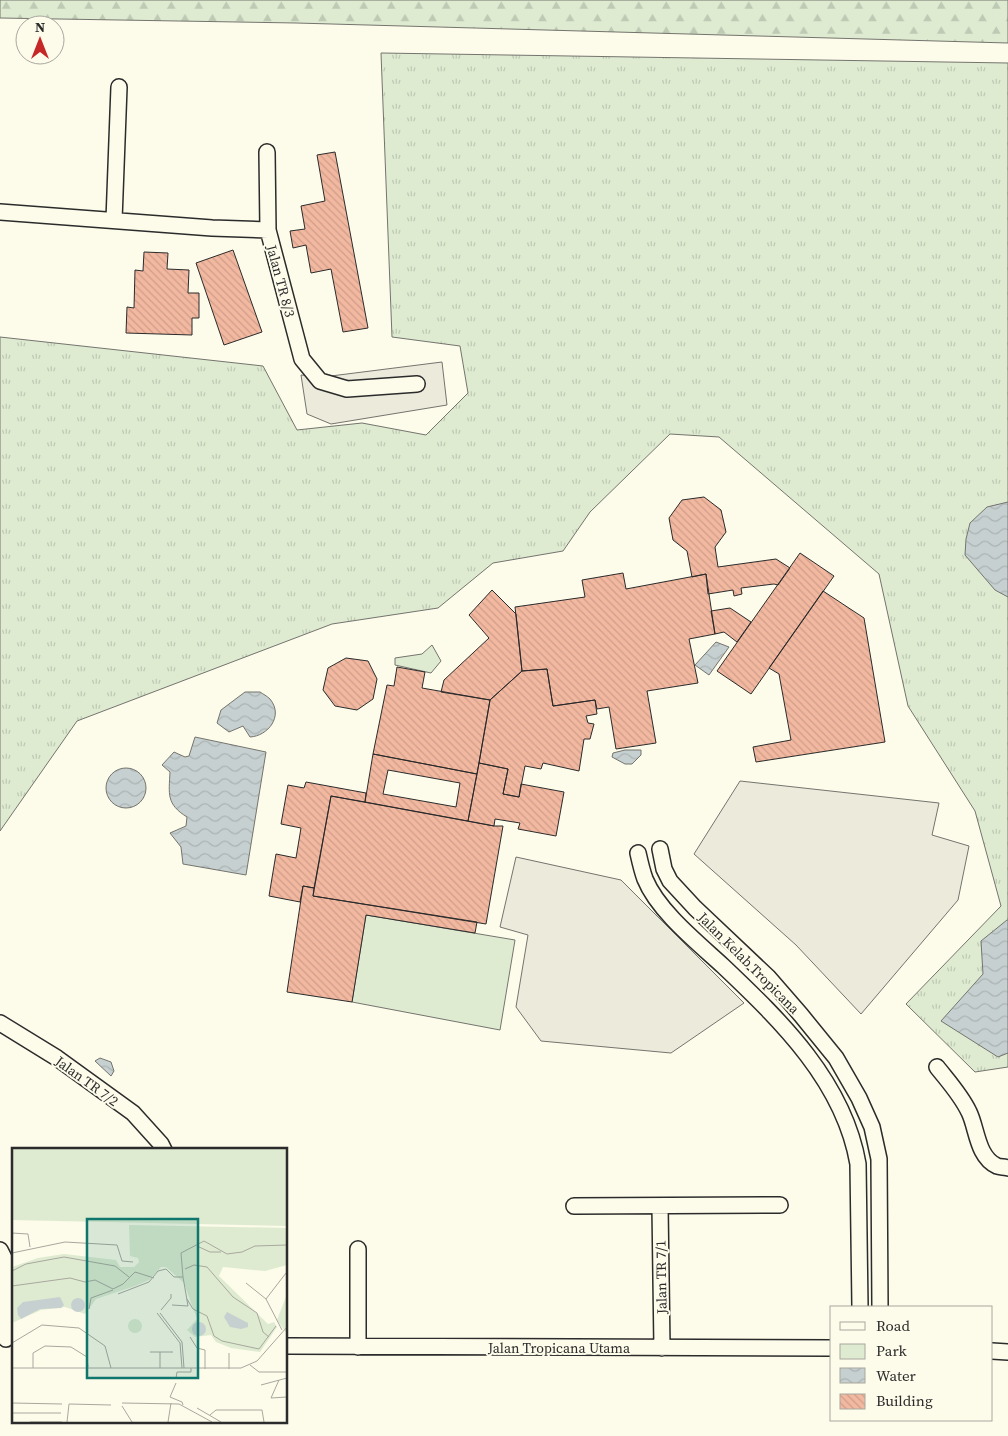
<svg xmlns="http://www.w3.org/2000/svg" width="1008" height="1436" font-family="'Source Serif 4',serif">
	<defs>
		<pattern id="grass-tufts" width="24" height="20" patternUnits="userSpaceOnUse" patternTransform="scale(1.25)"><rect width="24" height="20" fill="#deebd1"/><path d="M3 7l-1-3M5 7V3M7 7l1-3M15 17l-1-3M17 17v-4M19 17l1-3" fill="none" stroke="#bfcab4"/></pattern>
		<pattern id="forest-firs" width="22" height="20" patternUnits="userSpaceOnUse" patternTransform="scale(1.25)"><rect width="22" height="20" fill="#deebd1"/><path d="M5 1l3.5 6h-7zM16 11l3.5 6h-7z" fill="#bfcab4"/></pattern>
		<pattern id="water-waves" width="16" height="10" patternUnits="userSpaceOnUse" patternTransform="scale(1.25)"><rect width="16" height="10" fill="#c7d0d0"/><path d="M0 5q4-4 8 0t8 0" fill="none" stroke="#abb3b3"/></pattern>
		<pattern id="building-back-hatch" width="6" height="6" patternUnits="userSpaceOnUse" patternTransform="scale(1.25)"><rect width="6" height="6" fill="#f2b8a0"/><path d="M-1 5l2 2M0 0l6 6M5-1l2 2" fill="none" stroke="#d09e8a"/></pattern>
	</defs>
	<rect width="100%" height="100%" fill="#fdfbea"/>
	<path fill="url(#grass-tufts)" stroke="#74746e" d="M381,53L1008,63V1067L975,1072L906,1004L1001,906L975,811L908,706L879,574L719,437L670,434L590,512L563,551L493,563L438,608L332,624L77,721L0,831V337L263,366L297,430L362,423L426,435L468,393L460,346L392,337Z"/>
	<path fill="url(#forest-firs)" stroke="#74746e" d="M0,0H1008V43L296,23L0,18Z"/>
	<path fill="#deebd1" stroke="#74746e" d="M432,645L441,661L431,673L395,665V658L422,654Z
		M366,915L515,940L500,1030L352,1002Z"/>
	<path fill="#eceadb" stroke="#74746e" d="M442,362L447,405L331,424L307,414L301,375L323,377Z
		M740,781L939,803L932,835L969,846L958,900L861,1014L796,945L694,854Z
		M516,857L621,880L744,1003L671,1053L541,1041L516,1007L528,935L500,927Z"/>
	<path fill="url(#water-waves)" stroke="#74746e" d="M1008,502V597L995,590L965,555L966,539L970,523L987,507Z
		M716,642L729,647L709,675L695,665Z
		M245,692H260C263,694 267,696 270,699C284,716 268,736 250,737L243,726L229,732L217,723L221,710Z
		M195,737L266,752L246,875L183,864L181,847L170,833L186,826L187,817C166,804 169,794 170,772L162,765L174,752L185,757L189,756Z
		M625,750H641V755L632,764H625L612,757L613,753Z
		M106 788a20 20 0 1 1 40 0a20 20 0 1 1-40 0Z
		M1007,920H1008V1053L998,1057L941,1021L983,974L981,941Z
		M100,1058L111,1062L114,1071L111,1076L95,1061Z"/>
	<path fill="url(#building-back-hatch)" stroke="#2b2b2b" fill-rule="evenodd" d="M335,152L368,328L343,332L331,269L311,273L306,245L293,248L290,231L305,229L301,206L325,201L317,155Z
		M233,250L262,332L224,345L196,263Z
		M144,252L168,253L167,269L189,270L188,293H199V318H192V335L126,333L127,307L134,308L135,270L143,271Z
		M704,497L721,510L726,532L715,547L718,567L776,559L790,568L778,585L774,584L741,588L742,594L734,596L733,590L708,594L706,574L692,577L687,551L673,540L669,518L682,500Z
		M800,553L834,576L751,694L717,671Z
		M623,573L626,589L706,574L715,634L689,639L698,683L647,691L656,743L616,749L609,707L597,709L595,700L553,706L547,669L522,671L515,607L585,597L582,580Z
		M492,590L516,614L522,671L490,700L441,692L444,680L489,638L469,615Z
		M823,591L864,618L885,742L756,762L753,747L791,740L779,674L769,668Z
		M730,608L751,622L737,642L724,632L715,634L711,611Z
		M346,658L368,661L377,679L373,699L357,710L335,706L323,690L328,668Z
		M397,667L425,672L422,688L490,700L477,774L373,754L387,685L394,686Z
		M547,669L553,706L595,700L597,714L586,716L588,723L594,724L590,739H584L579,771L543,763L541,769L525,766L519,797L503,794L508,769L479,763L490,700L522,671Z
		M373,754L477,774L468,821L365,802ZM388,770L460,783L456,807L383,794Z
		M479,763L508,769L503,794L519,797L521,784L564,792L556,836L518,829L520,823L495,819L494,826L468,821Z
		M306,782L366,793L365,802L331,796L314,888L303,886L300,902L269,896L276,854L296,858L301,828L281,824L288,785L304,788Z
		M331,796L494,826H503L486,924L313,896Z
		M303,886L314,888L313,896L477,922L475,933L366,915L352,1002L287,992Z"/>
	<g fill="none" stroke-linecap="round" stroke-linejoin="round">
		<defs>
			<path id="minor" d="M267,152L268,230
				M0,212L212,228L268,230L302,359L320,381L347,389L417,384
				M114,220L119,87
				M660,849L664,869L670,881L695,908L768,977L801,1015L836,1058L859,1098L872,1127L879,1159L880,1307
				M638,853C640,862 642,871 645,879C658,911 698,943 723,966C781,1021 844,1082 858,1164L860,1307
				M0,1023L57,1058L133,1113L161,1144L164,1150
				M937,1067C948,1081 961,1095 969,1112C977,1128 977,1157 997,1166C1000,1167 1005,1167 1008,1168
				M574,1206L780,1205
				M660,1206L662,1348
				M358,1249V1347
				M0,1250L7,1264L6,1339
				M286,1346L832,1348
				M992,1351L1008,1352"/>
		</defs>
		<use href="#minor" stroke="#2b2b2b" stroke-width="18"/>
		<use href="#minor" stroke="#fdfbea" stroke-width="15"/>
	</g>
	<g text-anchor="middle" stroke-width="4" stroke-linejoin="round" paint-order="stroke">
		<g font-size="14" fill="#2b2b2b" stroke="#fdfbea">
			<text transform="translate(281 281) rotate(75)" y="5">Jalan TR 8/3</text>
			<text transform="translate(749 963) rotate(45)" y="5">Jalan Kelab Tropicana</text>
			<text transform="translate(87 1081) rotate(36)" y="5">Jalan TR 7/2</text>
			<text transform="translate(661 1277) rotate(-91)" y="5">Jalan TR 7/1</text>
			<text x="559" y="1353">Jalan Tropicana Utama</text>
		</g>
	</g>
	<g transform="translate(12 1148)">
		<rect width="275" height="275" fill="#fdfbea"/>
		<path d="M117,77L275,80V117L253,123L211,119L207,128L256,176L262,174L265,179L248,204L219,200L204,194L199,187L183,189L175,182L185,171L172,135L154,119H149L137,132L123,138L84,151L73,166L53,159L29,162L0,175V119L26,110L52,106L104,112L108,119H122L127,114L126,110L118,108ZM275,146V186L265,172Z" fill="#deebd1"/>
		<path d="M0,1H275V78L0,72Z" fill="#deebd1"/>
		<path d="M116 178a7 7 0 1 1 14 0a7 7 0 1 1-14 0Z" fill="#deebd1"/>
		<path d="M48,149L52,157L49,160L28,161L9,171L6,167L5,160L11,154ZM59 157a7 7 0 1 1 14 0a7 7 0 1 1-14 0ZM215,164L236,175V179L229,181L218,179L212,169ZM180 181a7 7 0 1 1 14 0a7 7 0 1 1-14 0Z" fill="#c7d0d0"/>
		<path fill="none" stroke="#a9a89e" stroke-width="1" d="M0,85L16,86L18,99M185,98L198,104H209M0,105L53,94L105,97L110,113L121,114M173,121L182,117L195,119L221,149L245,165L251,184L257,189M0,123L14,116L52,109L103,118L117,129M171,129L169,105L192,93L215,106L230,104L243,98L275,97M234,135L254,151M0,138L58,130L73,134L83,132L101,141L111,136L123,124L142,130M106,146L137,134L146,123L154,121L162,129H171L176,158M175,151L181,161L195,168L202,188L210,193L247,201L264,178M160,157L176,158M77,161L79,150L101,142M149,162L159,150V146M145,165L168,195L170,220M148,165L170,194L172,220M270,182L254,151L274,125M178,189L185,200L193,202V221M0,195L30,177L67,180L93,198L99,220M138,204H161M148,204V220M217,205V221M238,217L247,224H275M0,220H229L245,213L275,179M21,220V205L33,198L59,199L75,209L76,219M164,230L165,224H179V220M267,232L259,250L275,249M164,235L158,249L170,254L171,257M249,237L275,230M0,255L50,256M110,255L167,256L200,274M110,258L120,274M185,260L209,274M0,265H49M198,267L204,262H250L252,274M18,274H50M55,274L57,256L99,257M156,274L159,255"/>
		<path fill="#0f766e" fill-opacity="0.15" stroke="#0f766e" stroke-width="2.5" d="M75,71H186V230H75Z"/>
		<rect width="275" height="275" fill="none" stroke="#2b2b2b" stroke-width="2.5"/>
	</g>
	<rect x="830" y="1306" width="162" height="115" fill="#fdfbea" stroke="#a9a89e"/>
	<rect x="840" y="1322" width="25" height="8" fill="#fdfbea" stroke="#a9a89e"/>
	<text x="876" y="1331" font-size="15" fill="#2b2b2b">Road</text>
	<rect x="840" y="1344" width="25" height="15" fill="#deebd1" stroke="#a9a89e"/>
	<text x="876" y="1356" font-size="15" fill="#2b2b2b">Park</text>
	<rect x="840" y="1368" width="25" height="15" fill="url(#water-waves)" stroke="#a9a89e"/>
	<text x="876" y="1381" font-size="15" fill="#2b2b2b">Water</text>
	<rect x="840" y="1394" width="25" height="15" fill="url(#building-back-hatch)" stroke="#a9a89e"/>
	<text x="876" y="1406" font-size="15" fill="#2b2b2b">Building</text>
	<g transform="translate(40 40)"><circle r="24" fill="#fdfbea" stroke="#a9a89e"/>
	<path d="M0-4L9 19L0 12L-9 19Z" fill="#c62828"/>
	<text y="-8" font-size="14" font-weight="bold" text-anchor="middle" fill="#2b2b2b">N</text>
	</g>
</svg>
